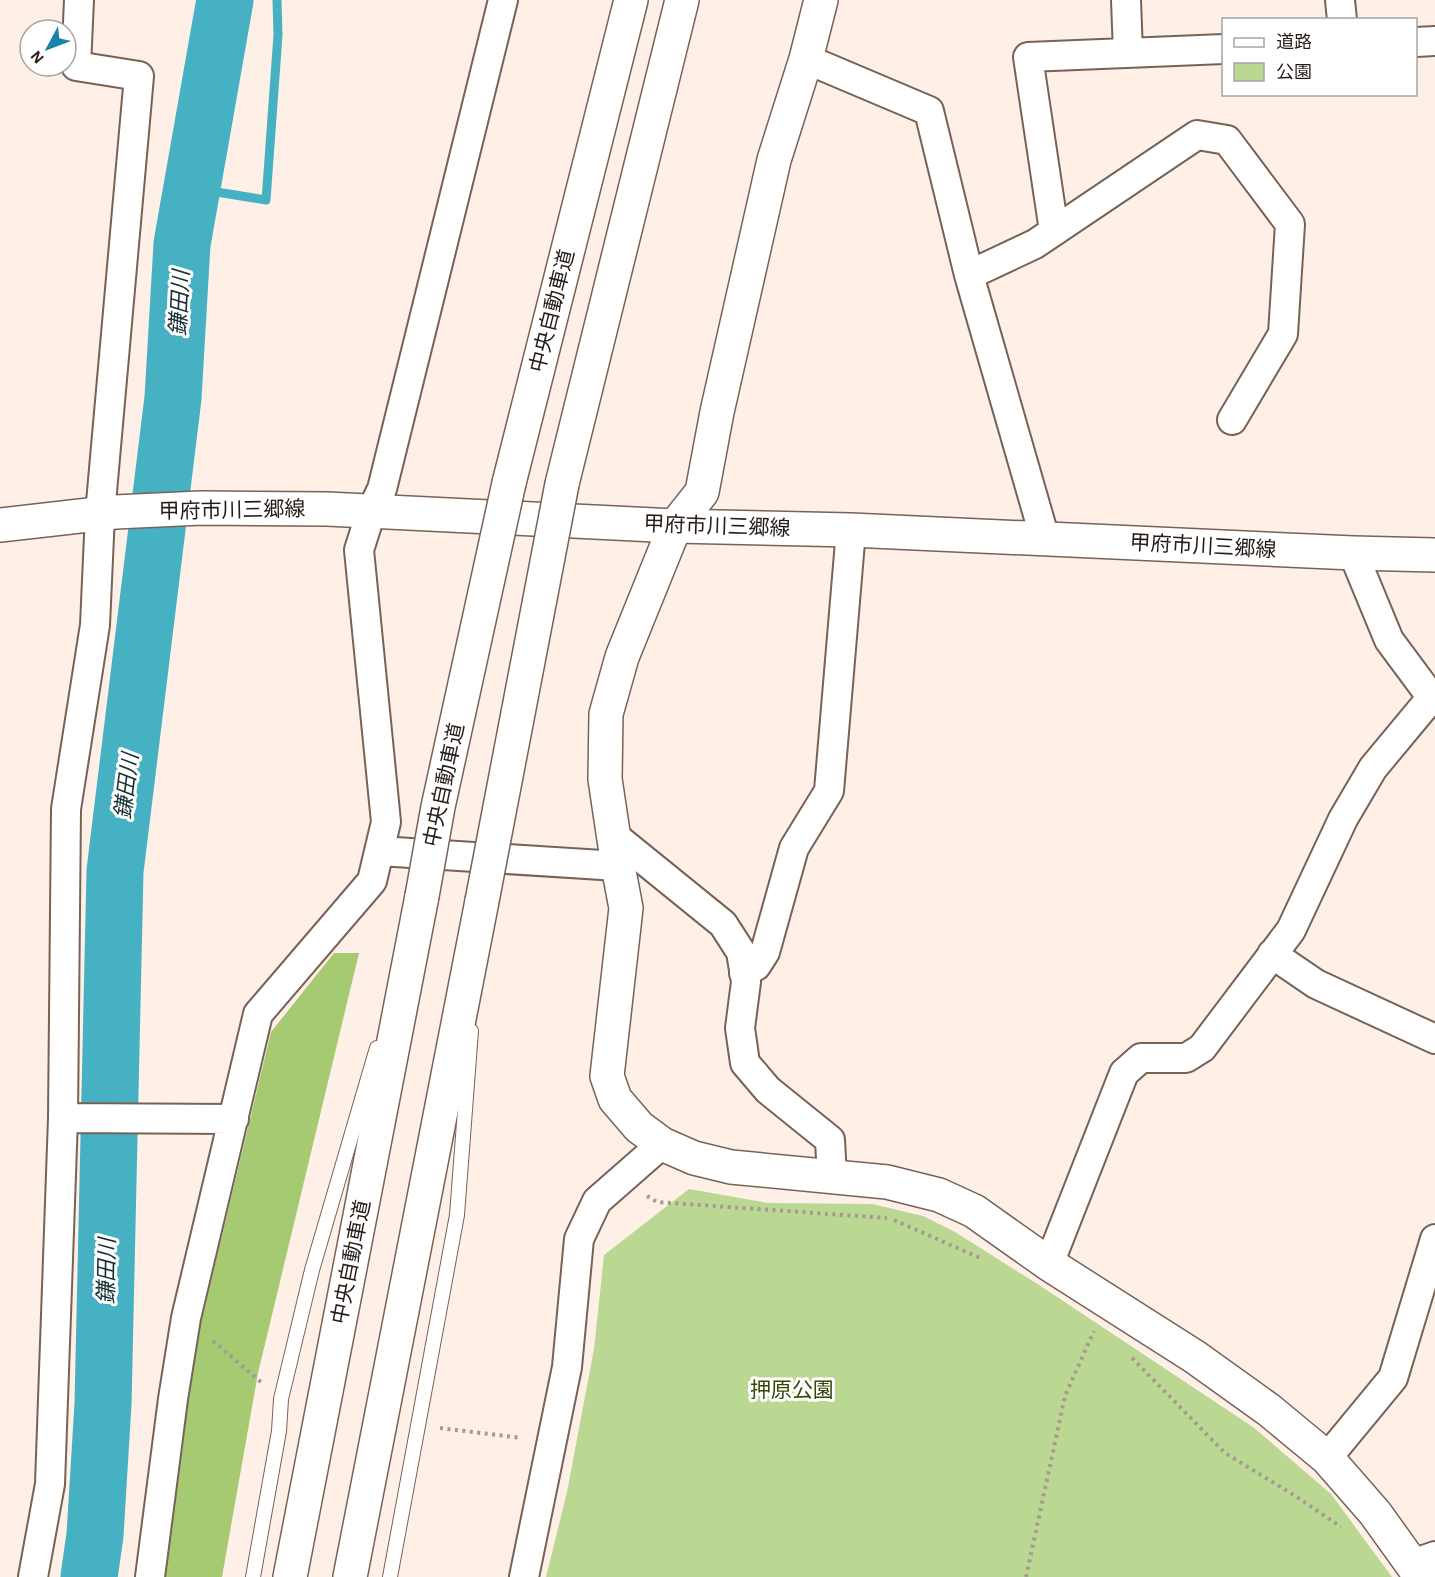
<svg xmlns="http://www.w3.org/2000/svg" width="1435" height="1577" font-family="'Alegreya Sans','Noto Sans JP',sans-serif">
	<rect width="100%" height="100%" fill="#feefe7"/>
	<path fill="#bad891" d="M689,1189L768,1203L872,1204L923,1216L955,1232L1036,1283L1253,1427L1331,1494L1392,1577H546L567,1492L594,1349L604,1255Z"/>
	<path fill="#a5ca71" d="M334,953H359L258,1373L222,1577H162L179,1414L271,1032Z"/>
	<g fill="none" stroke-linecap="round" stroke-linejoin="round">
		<path stroke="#46b1c2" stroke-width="9" d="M192,188L266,200L278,35L277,0"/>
		<path stroke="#46b1c2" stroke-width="57" d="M89,1577L95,1535L103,1404L115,871L173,398L182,244L225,0"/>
		<defs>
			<path id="service" d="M253,1577L279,1431L281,1399L312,1270L377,1048
				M390,1577L457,1215L471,1031"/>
			<path id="minor" d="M1126,0L1128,53
				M1340,0L1342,20
				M1416,42L1435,41
				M806,59L929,111L969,275L1045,539
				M1054,231L1028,57L1224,49
				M969,275L1035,244L1197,135L1227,140L1290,224L1283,334L1232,420
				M1353,553L1389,640L1435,702
				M612,834L723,924L741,952L746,982L740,1028L745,1063L768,1090L830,1140L832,1177
				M379,851L618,866
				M1272,954L1316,984L1435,1039
				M744,973L756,966L765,952L794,848L829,791L851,530
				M63,1118L234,1119
				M1049,1264L1124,1073L1141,1058H1186L1202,1048L1291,930L1343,819L1373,768L1432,697
				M1327,1458L1393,1378L1435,1239
				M1412,1564L1435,1556
				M33,1577L50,1484L63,1118L66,809L95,625L100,514L139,76L76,66L79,0
				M150,1577L173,1399L186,1318L258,1014L372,881L386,822L359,550L371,512L382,489L503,0
				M524,1577L567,1367L579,1239L597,1201L662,1144"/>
			<path id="tertiary" d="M821,0L806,59L774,160L717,412L702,492L675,526L622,657L606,714L605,779L618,866L626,908L607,1076L615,1099L639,1127L662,1144L694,1158L731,1167L887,1182L939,1195L974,1211L1049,1264L1195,1357L1269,1410L1327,1458L1375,1513L1421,1577"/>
			<path id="primary" d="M0,525L115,512L201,508L327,509L675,526L851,530L1353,553L1435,555"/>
			<path id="motorway" d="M509,483L631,0
				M562,484L682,0
				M290,1577L422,896
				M350,1577L482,901"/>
		</defs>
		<use href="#service" stroke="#776256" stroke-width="16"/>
		<use href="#minor" stroke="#776256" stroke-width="32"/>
		<use href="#tertiary" stroke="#776256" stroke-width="36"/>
		<use href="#primary" stroke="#776256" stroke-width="36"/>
		<use href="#motorway" stroke="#776256" stroke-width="36"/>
		<path stroke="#a59992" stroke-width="4" stroke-dasharray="3 4.5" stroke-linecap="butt" d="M647,1196L657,1202L887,1218
			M894,1220L980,1258
			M213,1341L262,1383
			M1132,1358L1225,1453L1297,1497L1341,1527
			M440,1428L522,1438
			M1026,1577L1065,1396L1094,1331"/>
		<use href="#service" stroke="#fff" stroke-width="14"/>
		<use href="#minor" stroke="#fff" stroke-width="28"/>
		<use href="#tertiary" stroke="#fff" stroke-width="33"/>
		<use href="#primary" stroke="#fff" stroke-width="33"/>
		<use href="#motorway" stroke="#fff" stroke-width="33"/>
		<defs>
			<path id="motorway-bridge" d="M422,896L438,807L509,483
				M482,901L562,484"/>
		</defs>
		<use href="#motorway-bridge" stroke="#776256" stroke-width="36" stroke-linecap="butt"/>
		<use href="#motorway-bridge" stroke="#fff" stroke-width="33"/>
	</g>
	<g text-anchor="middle" stroke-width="6" stroke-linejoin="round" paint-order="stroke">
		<g font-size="21" fill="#261d18" stroke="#fff">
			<text transform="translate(552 311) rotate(-76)" y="7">中央自動車道</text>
			<text transform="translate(232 510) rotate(-1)" y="7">甲府市川三郷線</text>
			<text transform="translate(717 526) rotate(2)" y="7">甲府市川三郷線</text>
			<text transform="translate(1203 546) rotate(3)" y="7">甲府市川三郷線</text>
			<text transform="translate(444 785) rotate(-78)" y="7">中央自動車道</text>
			<text transform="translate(351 1262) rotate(-79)" y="7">中央自動車道</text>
		</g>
		<g font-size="21" fill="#334906" stroke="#fff">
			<text x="792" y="1397">押原公園</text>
		</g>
		<g font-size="22" font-style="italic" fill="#183034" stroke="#fff">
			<text transform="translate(179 303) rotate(-87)" y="8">鎌田川</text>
			<text transform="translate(126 786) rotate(-83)" y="8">鎌田川</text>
			<text transform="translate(106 1271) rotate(-89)" y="8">鎌田川</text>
		</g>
	</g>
	<rect x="1222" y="18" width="195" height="78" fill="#ffffff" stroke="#a8a5a3" stroke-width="1.5"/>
	<rect x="1234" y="38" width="30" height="9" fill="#ffffff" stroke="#a8a5a3" stroke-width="1.5"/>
	<text x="1276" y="48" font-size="18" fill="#261d18">道路</text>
	<rect x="1234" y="63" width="30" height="18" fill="#bad891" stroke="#a8a5a3" stroke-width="1.5"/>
	<text x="1276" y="78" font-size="18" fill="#261d18">公園</text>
	<g transform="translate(48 48) rotate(229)"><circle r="28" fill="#ffffff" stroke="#a8a5a3" stroke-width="1.5"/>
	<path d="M0-4.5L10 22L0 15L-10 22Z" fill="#1884ac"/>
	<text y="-9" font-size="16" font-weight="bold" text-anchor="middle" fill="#261d18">N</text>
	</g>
</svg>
